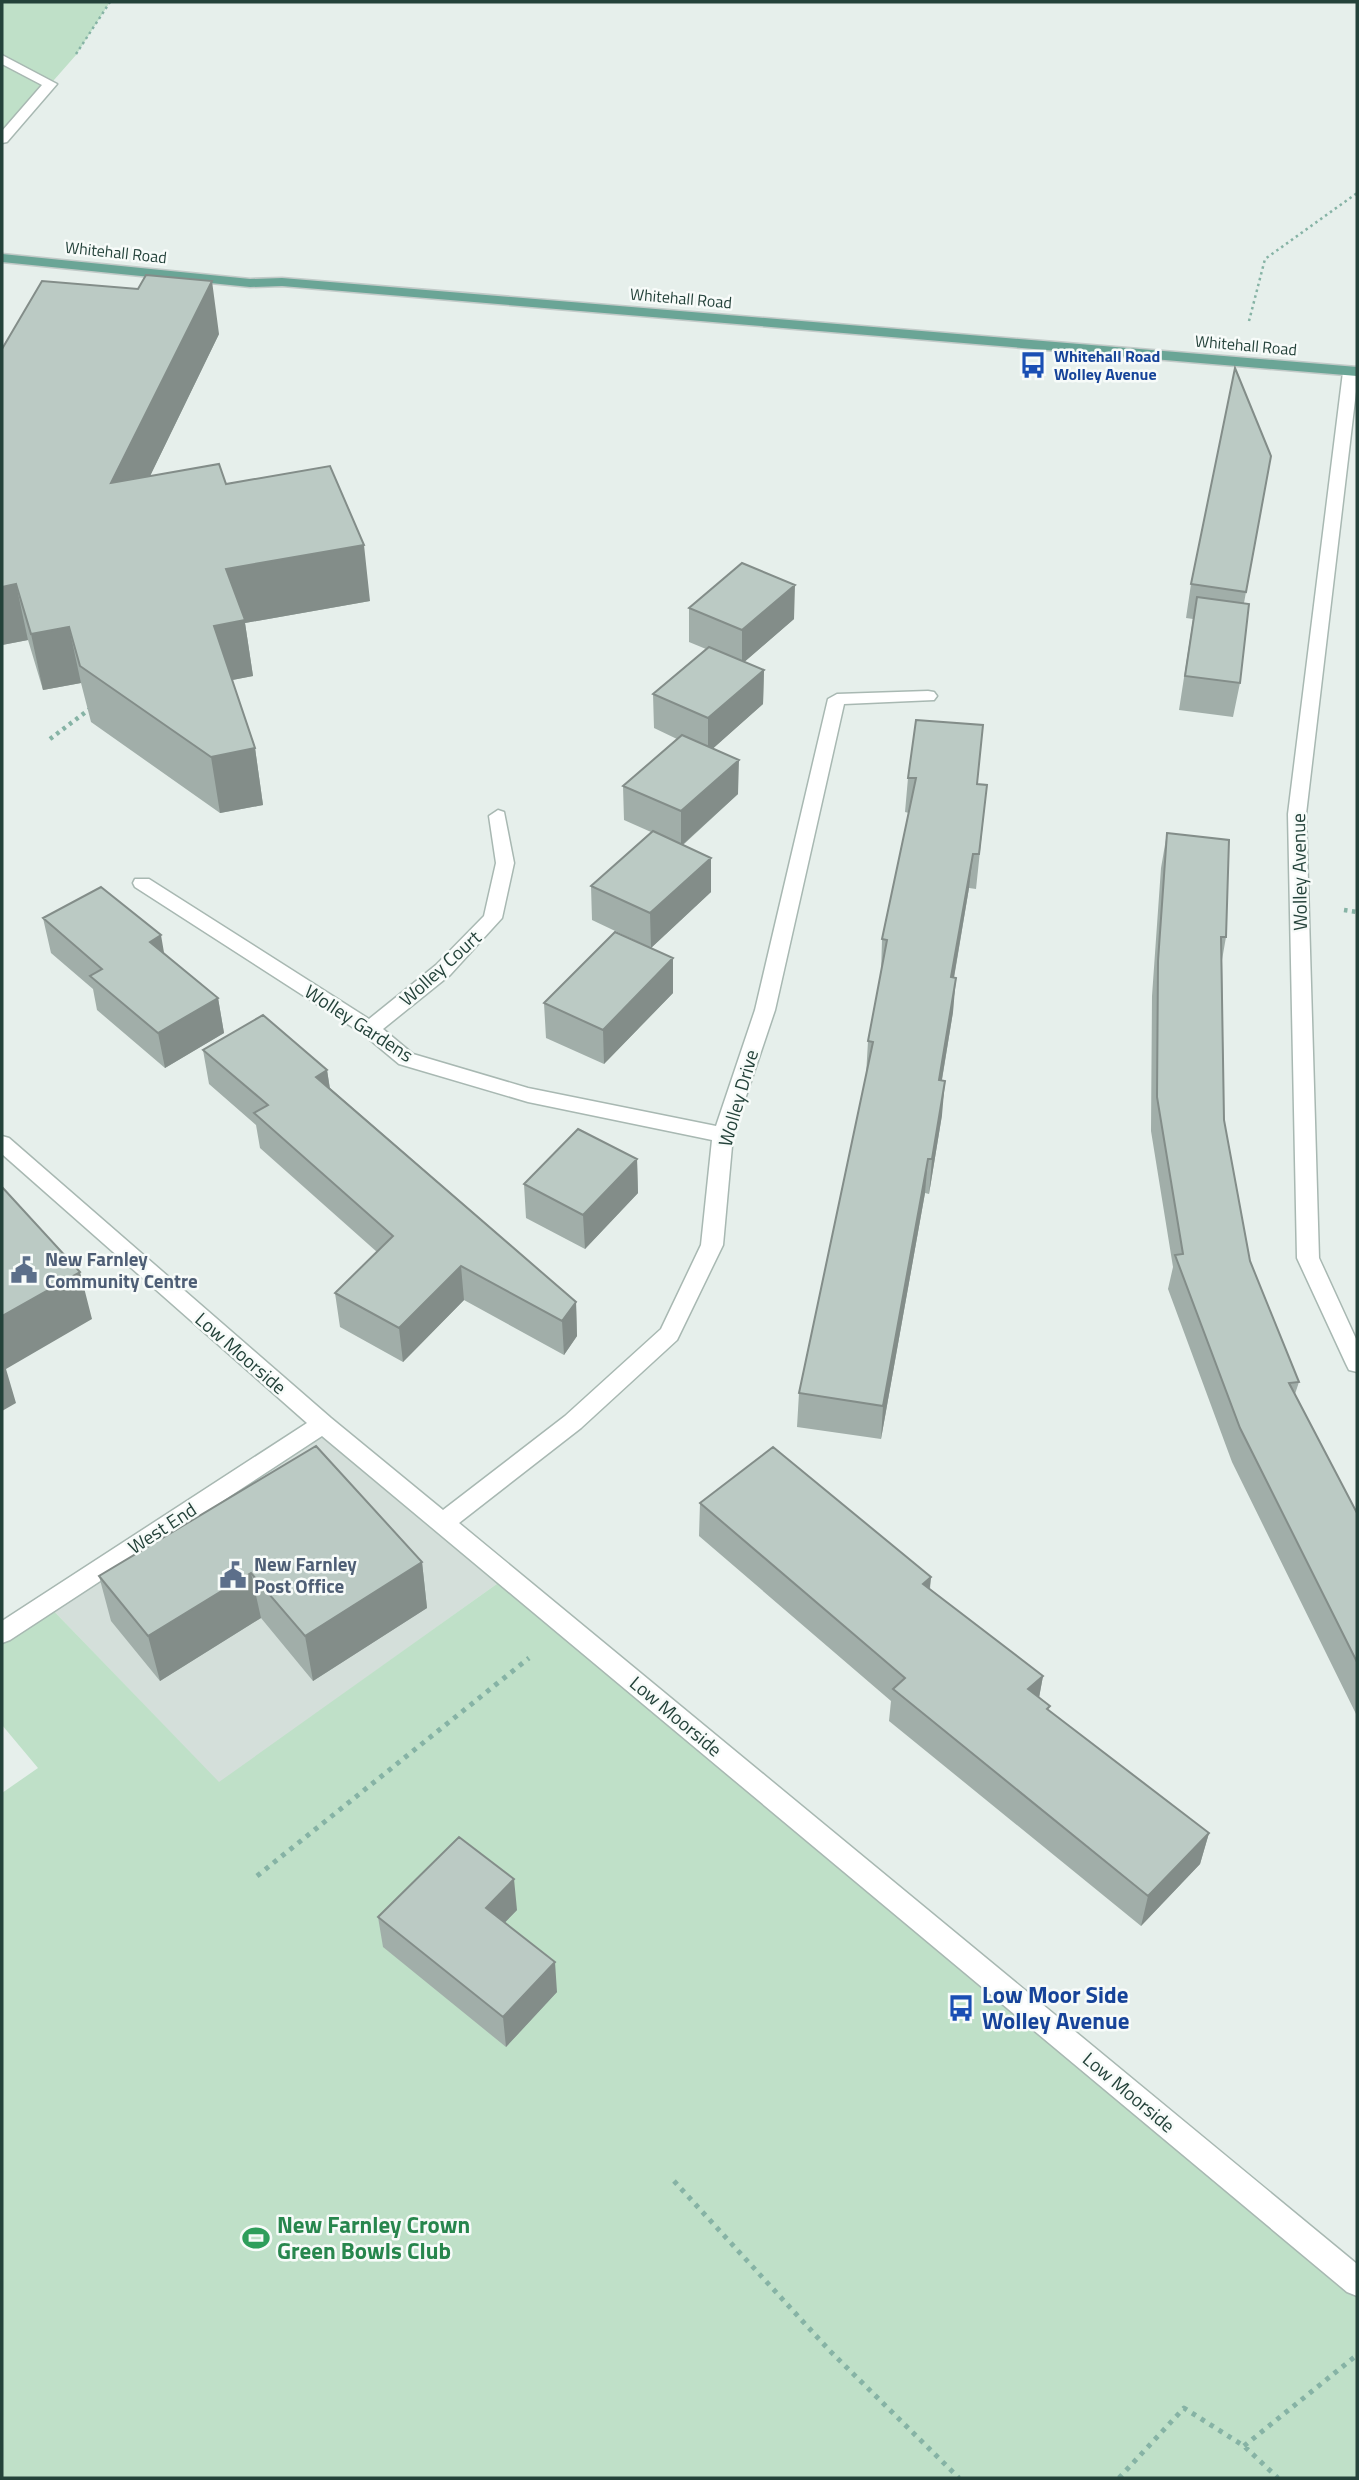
<svg xmlns="http://www.w3.org/2000/svg" width="1359" height="2480" font-family="'Titillium Web',sans-serif">
	<rect width="100%" height="100%" fill="#e6efeb"/>
	<path fill="#d4dfda" d="M323,1424L508,1576L219,1783L46,1603Z"/>
	<path fill="#bfe0c8" d="M2,2H110L76,55L2,139Z
		M508,1576L1357,2282V2478H2V1793L38,1768L2,1725V1633L46,1603L219,1782Z"/>
	<g fill="none" stroke-linecap="round" stroke-linejoin="round">
		<defs>
			<path id="minor" d="M2,55L57,84L7,142L2,143V131L42,85L2,64Z
				M1351,367L1357,370V383L1306,814L1319,1258L1357,1341V1372L1349,1370L1346,1364L1297,1258L1288,814L1343,372Z
				M928,691L934,692L937,696L934,700L844,704L775,1010L733,1135L723,1245L677,1340L581,1428L459,1523L1357,2264V2296L1347,2292L322,1436L10,1640L2,1643V1621L307,1423L2,1154V1136L9,1138L331,1418L443,1510L565,1416L661,1329L701,1245L712,1140L528,1102L399,1064L363,1034L135,887L133,883L135,879H149L369,1019L436,965L484,916L496,863L489,816L498,810L504,812L514,863L502,918L450,975L383,1029L413,1054L528,1088L716,1126L755,1010L828,699L837,694Z"/>
			<path id="major" d="M2,254L250,279L282,278L1357,367V376L282,286L250,287L2,262Z"/>
		</defs>
		<use href="#minor" stroke="#a8b8b2" stroke-width="3"/>
		<use href="#major" stroke="#c2cac8" stroke-width="3"/>
		<path stroke="#86b3a5" stroke-width="2.5" stroke-dasharray="2.5 3.5" stroke-linecap="butt" d="M76,54L110,2
			M1249,321L1265,259L1357,193"/>
		<path stroke="#86b3a5" stroke-width="4.5" stroke-dasharray="3.5 4.5" stroke-linecap="butt" d="M50,739L91,708
			M1344,910L1357,912"/>
		<path stroke="#86b3a5" stroke-width="5" stroke-dasharray="4.5 6" stroke-linecap="butt" d="M257,1876L529,1658
			M674,2181L830,2351L959,2478
			M1244,2446L1357,2355
			M1119,2478L1184,2408L1244,2446L1278,2478"/>
		<use href="#minor" fill="#fff" fill-rule="evenodd"/>
		<use href="#major" fill="#6aa596" fill-rule="evenodd"/>
	</g>
	<path fill="#a1aea9" d="M219,334L150,476L226,484L370,601L245,623L253,676L232,680L255,748L263,805L220,813L91,722L81,683L43,690L28,640L2,645V349Z
		M1271,456L1244,603L1240,683L1233,717L1179,710L1193,619L1186,618L1191,584Z
		M689,608L794,619L744,662L764,670L763,704L713,748L738,794L683,845L711,892L651,948L592,920L591,886L651,832L624,820L623,786L677,739L654,728L653,694L706,649L689,642Z
		M908,778L987,785L976,889L969,888L954,978L953,1012L942,1080V1115L929,1194L925,1193L881,1439L797,1427L799,1393L866,1076L868,1041L881,974L882,939L909,813L905,812Z
		M1167,833L1226,937L1222,960L1224,1120L1250,1261L1299,1382L1295,1394L1357,1513V1716L1232,1462L1168,1289L1173,1267L1151,1131L1152,996L1161,868Z
		M43,918L164,954L218,998L224,1033L165,1068L97,1010L93,989L51,953Z
		M673,958V993L604,1064L546,1038L544,1003Z
		M203,1050L327,1070L330,1088L576,1302L577,1336L564,1355L464,1300L403,1362L340,1327L335,1293L377,1252L260,1148L256,1125L209,1084Z
		M637,1159L638,1193L585,1249L526,1218L524,1184Z
		M700,1503L931,1577L930,1589L1043,1676L1039,1698L1049,1711L1209,1833L1200,1864L1141,1926L889,1721L891,1701L699,1536Z
		M422,1562L427,1608L313,1681L261,1618L160,1681L111,1621L99,1576Z
		M517,1910L505,1922L557,1992L506,2047L383,1947L378,1917Z"/>
	<path fill="#838d89" d="M212,281L219,334L120,538L111,483Z
		M364,545L370,601L245,623L253,676L222,682L214,626L226,569Z
		M16,584L28,640L2,645V587Z
		M795,585L794,619L742,664V630Z
		M69,627L81,683L43,690L31,634Z
		M764,670L763,704L708,753V718Z
		M255,748L263,805L220,813L211,757Z
		M739,760L738,794L681,846V811Z
		M973,854L969,888L948,1012L951,977Z
		M711,858V892L651,948L650,913Z
		M161,935L167,970L150,942Z
		M673,958V993L604,1064L603,1030Z
		M956,978L953,1012L936,1115L939,1080Z
		M218,998L224,1033L165,1068L158,1033Z
		M327,1070L332,1104L316,1077Z
		M945,1081L942,1115L929,1194L932,1159Z
		M637,1159L638,1193L585,1249L583,1215Z
		M928,1159L925,1193L881,1439L883,1406Z
		M461,1266L464,1300L403,1362L399,1328Z
		M80,1272L92,1319L6,1369L16,1403L2,1411V1316Z
		M576,1302L577,1336L564,1355L562,1321Z
		M422,1562L427,1608L313,1681L305,1636Z
		M251,1573L261,1618L160,1681L148,1636Z
		M931,1577L927,1610L923,1584Z
		M1043,1676L1037,1708L1028,1689Z
		M1209,1833L1200,1864L1141,1926L1148,1896Z
		M514,1879L517,1910L490,1938L486,1908Z
		M555,1962L557,1992L506,2047L503,2017Z"/>
	<path fill="#bbcac4" stroke="#838d89" stroke-width="2" d="M146,275L212,281L111,483L219,464L226,484L330,466L364,545L226,569L245,620L214,626L255,748L211,757L80,666L69,627L31,634L16,584L2,587V349L42,281L138,289Z
		M1235,368L1271,456L1246,592L1191,584Z
		M742,563L795,585L742,630L689,608Z
		M1197,597L1249,604L1240,683L1185,676Z
		M709,647L764,670L708,718L653,694Z
		M916,720L983,725L977,784L987,785L979,854H973L951,977L956,978L939,1080L945,1081L932,1159H928L883,1406L799,1393L873,1042L868,1041L887,940L882,939L916,778H908Z
		M682,735L739,760L681,811L623,786Z
		M653,831L711,858L650,913L591,886Z
		M1167,833L1229,840L1226,937H1221L1224,1120L1250,1261L1299,1382L1289,1383L1357,1513V1662L1240,1428L1175,1255L1183,1254L1157,1097L1158,961Z
		M101,887L161,935L150,942L218,998L158,1033L90,976L102,969L43,918Z
		M615,932L673,958L603,1030L544,1003Z
		M263,1015L327,1070L316,1077L576,1302L562,1321L461,1266L399,1328L335,1293L393,1236L254,1113L268,1105L203,1050Z
		M578,1129L637,1159L583,1215L524,1184Z
		M2,1187L80,1272L2,1316Z
		M316,1446L422,1562L305,1636L251,1573L148,1636L99,1576Z
		M773,1447L931,1577L923,1584L1043,1676L1028,1689L1050,1706L1047,1709L1209,1833L1148,1896L893,1689L905,1678L700,1503Z
		M459,1837L514,1879L486,1908L555,1962L503,2017L378,1917Z"/>
	<defs>
		<symbol id="bus-bare" viewBox="-9 -9 18 18"><path d="M-5-6H5V4H4V6H2V4H-2V6H-4V4H-5ZM-3.5-4V0h7V-4ZM-3.5 1.2v1.5H-2V1.2ZM2 1.2v1.5H3.5V1.2Z" fill="#1a4fb4" stroke="#f7fbf9" stroke-width="2.5" paint-order="stroke"/></symbol>
		<symbol id="civic-bare" viewBox="-9 -9 18 18"><path d="M-.6-6.5H3V-4.5H.6V-3L4-1V1h2V6H-6V1h2V-1L-.6-3ZM-1.2 2.5V6h2.4V2.5Z" fill="#5c6f8a" stroke="#f7fbf9" stroke-width="2.5" paint-order="stroke"/></symbol>
		<symbol id="stadium-bare" viewBox="-9 -9 18 18"><path d="M0-5a6.5 5 0 1 0 0 10a6.5 5 0 1 0 0-10ZM-3.5-1.8h7v3.6h-7Z" fill="#2e9e5b" stroke="#f7fbf9" stroke-width="2.5" paint-order="stroke"/></symbol>
	</defs>
	<g fill-rule="evenodd">
		<use href="#bus-bare" x="1014" y="346" width="38" height="38"/>
		<use href="#civic-bare" x="5" y="1251" width="38" height="38"/>
		<use href="#civic-bare" x="214" y="1556" width="38" height="38"/>
		<use href="#bus-bare" x="942" y="1989" width="38" height="38"/>
		<use href="#stadium-bare" x="237" y="2219" width="38" height="38"/>
	</g>
	<g text-anchor="middle" stroke-width="5" stroke-linejoin="round" paint-order="stroke">
		<g font-size="16" fill="#24423a" stroke="#f7fbf9">
			<text transform="translate(116 252) rotate(6)" y="6">Whitehall Road</text>
			<text transform="translate(681 298) rotate(5)" y="6">Whitehall Road</text>
			<text transform="translate(1246 345) rotate(5)" y="6">Whitehall Road</text>
		</g>
		<g font-size="16" font-weight="bold" fill="#164399" stroke="#f7fbf9" text-anchor="start">
			<text x="1054" y="362">Whitehall Road<tspan x="1054" dy="18">Wolley Avenue</tspan></text>
		</g>
		<g font-size="19" fill="#24423a" stroke="#f7fbf9">
			<text transform="translate(1299 872) rotate(-91)" y="7">Wolley Avenue</text>
			<text transform="translate(440 968) rotate(-42)" y="7">Wolley Court</text>
			<text transform="translate(359 1023) rotate(33)" y="7">Wolley Gardens</text>
			<text transform="translate(738 1098) rotate(-74)" y="7">Wolley Drive</text>
			<text transform="translate(241 1353) rotate(41)" y="7">Low Moorside</text>
			<text transform="translate(162 1528) rotate(-33)" y="7">West End</text>
			<text transform="translate(676 1716) rotate(40)" y="7">Low Moorside</text>
			<text transform="translate(1129 2092) rotate(40)" y="7">Low Moorside</text>
		</g>
		<g font-size="19" font-weight="bold" fill="#4e5e75" stroke="#f7fbf9" text-anchor="start">
			<text x="45" y="1266">New Farnley<tspan x="45" dy="22">Community Centre</tspan></text>
			<text x="254" y="1571">New Farnley<tspan x="254" dy="22">Post Office</tspan></text>
		</g>
		<g font-size="23" font-weight="bold" fill="#164399" stroke="#f7fbf9" text-anchor="start">
			<text x="982" y="2003">Low Moor Side<tspan x="982" dy="26">Wolley Avenue</tspan></text>
		</g>
		<g font-size="23" font-weight="bold" fill="#27864d" stroke="#f7fbf9" text-anchor="start">
			<text x="277" y="2233">New Farnley Crown<tspan x="277" dy="26">Green Bowls Club</tspan></text>
		</g>
	</g>
	<rect width="1359" height="2480" fill="none" stroke="#24423a" stroke-width="7"/>
</svg>
